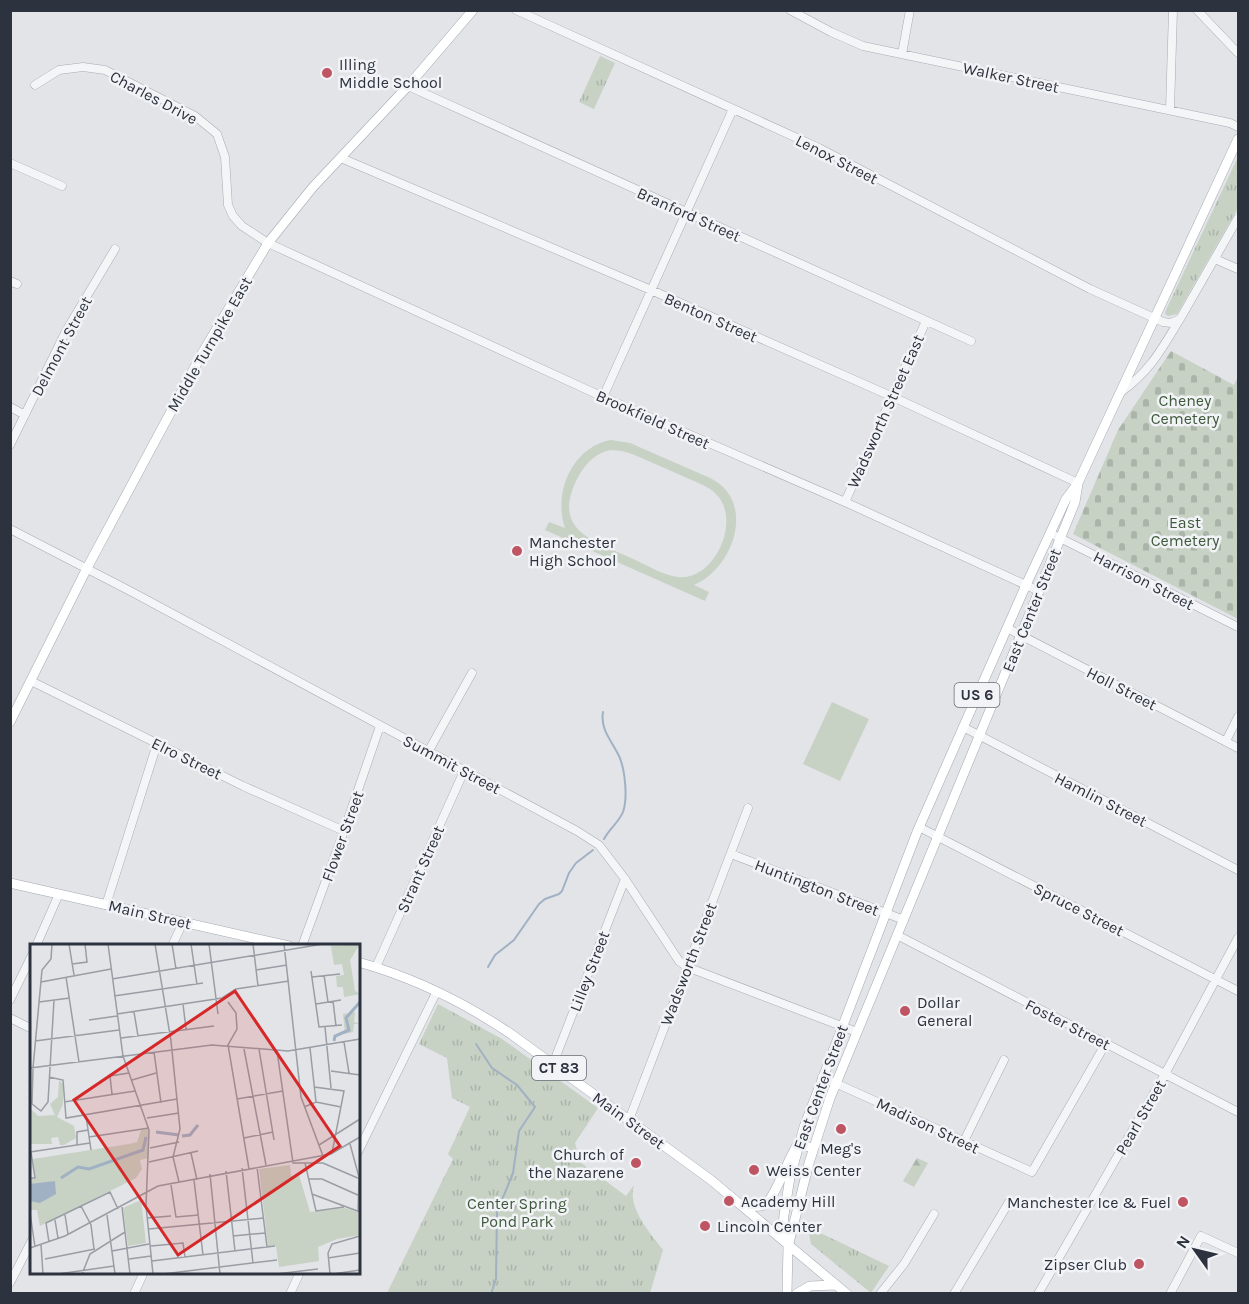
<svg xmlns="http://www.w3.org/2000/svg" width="1249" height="1304" font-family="Karla,sans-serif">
	<defs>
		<pattern id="grass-tufts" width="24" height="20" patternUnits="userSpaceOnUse" patternTransform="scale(1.5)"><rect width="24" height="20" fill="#c7d1c4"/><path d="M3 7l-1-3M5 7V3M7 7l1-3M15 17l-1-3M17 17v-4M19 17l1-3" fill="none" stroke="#abb4a9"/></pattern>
		<pattern id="forest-firs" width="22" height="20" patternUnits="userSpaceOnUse" patternTransform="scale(1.5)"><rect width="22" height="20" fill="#c7d1c4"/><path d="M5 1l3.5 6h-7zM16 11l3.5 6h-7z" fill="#abb4a9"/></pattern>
		<pattern id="cemetery-stones" width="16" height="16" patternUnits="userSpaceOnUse" patternTransform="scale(1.5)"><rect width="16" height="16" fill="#c7d1c4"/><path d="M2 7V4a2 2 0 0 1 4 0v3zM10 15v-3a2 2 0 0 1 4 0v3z" fill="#abb4a9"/></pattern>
	</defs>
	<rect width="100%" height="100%" fill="#e2e4e8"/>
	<path fill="url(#grass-tufts)" d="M600,56L615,63L594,109L579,102Z
		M1238,157V208L1177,314L1168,316L1165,314L1166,310Z
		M438,1004L502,1039L598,1108L575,1143L580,1162L626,1196L634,1185C627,1208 650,1233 663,1250L650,1293H387L453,1159L448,1154L470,1107L452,1098L447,1058L419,1044Z
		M808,1227L889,1266L871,1293L811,1244Z"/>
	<path fill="url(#forest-firs)" d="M917,1158L928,1163L914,1187L903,1181Z"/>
	<path fill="url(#cemetery-stones)" d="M1171,351L1234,385L1238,377V619L1073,534L1118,430Z"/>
	<path fill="#c7d1c4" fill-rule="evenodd" d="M611,440L630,443L710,478C757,501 734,568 694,585L709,592L705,601L545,530L549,522L565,528C553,493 572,447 611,440ZM610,450L622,451L632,454C651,462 669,470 687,478C696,482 708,486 715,493C743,518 715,582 677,577C662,575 645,564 631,558C594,541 551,531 577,479C584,465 594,454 610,450Z
		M832,702L869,719L840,781L803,764Z"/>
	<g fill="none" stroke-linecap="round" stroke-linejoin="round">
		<path stroke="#a1b1c4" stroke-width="2" d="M603,712C600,730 612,741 619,756C625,769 628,798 623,812C619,822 609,829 604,839
			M488,967L495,955L514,940L539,904L545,899L559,894L562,891L569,873L576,863L593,850
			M476,1044L492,1068L517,1085L535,1107L519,1131L513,1173L497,1212L496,1279L491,1294"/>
		<defs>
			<path id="minor" d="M516,10L819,148L1090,289L1163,322L1171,323L1180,319L1238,218
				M790,10L831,32L863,46L1230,123L1238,127
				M1197,10L1238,53
				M902,54L910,10
				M35,85L59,70L83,67L105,70L195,116L217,134L225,157L228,205L233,216L242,226L268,243L603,397L845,502L1039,591
				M408,86L971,341
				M1170,109L1173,10
				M341,158L651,290L893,397L1078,483
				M10,163L62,186
				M1215,259L1238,269
				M10,281L17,284
				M1121,392C1151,370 1161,350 1180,319
				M603,397L733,109
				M10,407L25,415
				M10,445L66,331L115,249
				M845,502L926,321
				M10,529L132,592L577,831L599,845L625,879L679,961L687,967L857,1032
				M1050,533L1238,627
				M1007,628L1238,748
				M31,681L243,786L344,831
				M963,727L1238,870
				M1226,741L1238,717
				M428,752L472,673
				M919,827L1238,991
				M731,854L904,920
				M106,905L157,744
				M897,935L1238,1112
				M36,946L59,894
				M172,946L183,922
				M302,946L344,831L380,726
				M376,967L464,771
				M10,1000L32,955
				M10,1018L32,1029
				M553,1064L625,879
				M822,1077L1032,1172L1106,1043
				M629,1120L748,808
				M964,1141L1004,1060
				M358,1152L436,993
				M10,1283L32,1240
				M134,1294L144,1272
				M290,1294L300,1272
				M880,1294L904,1264L934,1214
				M954,1294L1009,1202
				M1038,1294L1165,1074L1238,938
				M1170,1294L1201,1236L1238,1253"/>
			<path id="major" d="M10,722L87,568L204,350L268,243L313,187L408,86L473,10
				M10,883L289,946
				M358,962C412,977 465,1003 511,1034L711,1180L847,1294
				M741,1205C748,1205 758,1208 764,1205C774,1201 789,1156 798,1144L813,1148
				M789,1243L809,1163L830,1098L1039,591L1075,502L1078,484
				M787,1294L788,1246L783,1227L784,1215L790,1177L804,1127L917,832L1026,585L1066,499L1078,483L1238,139
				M796,1294L810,1286L835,1285"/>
		</defs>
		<use href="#minor" stroke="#a8abb2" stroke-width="9"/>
		<use href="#major" stroke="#a2a8b3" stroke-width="10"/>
		<use href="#minor" stroke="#f4f5f7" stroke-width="8"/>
		<use href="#major" stroke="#fff" stroke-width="9"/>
	</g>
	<g fill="#bf5562" stroke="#f1f3f6" stroke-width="2">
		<circle cx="327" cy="73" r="6"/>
		<circle cx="517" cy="551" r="6"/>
		<circle cx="905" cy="1011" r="6"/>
		<circle cx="841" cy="1129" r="6"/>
		<circle cx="636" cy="1163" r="6"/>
		<circle cx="754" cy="1170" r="6"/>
		<circle cx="729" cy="1201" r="6"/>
		<circle cx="1183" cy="1202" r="6"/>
		<circle cx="705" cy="1226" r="6"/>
		<circle cx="1139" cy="1264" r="6"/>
	</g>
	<g text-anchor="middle" stroke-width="5" stroke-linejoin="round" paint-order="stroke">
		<g fill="#f1f3f6" stroke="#676c75" stroke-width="1.5">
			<rect x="954.5" y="683" width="45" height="24" rx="4.5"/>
			<rect x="532" y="1056" width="54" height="24" rx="4.5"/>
		</g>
		<g font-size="15" font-weight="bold" fill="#2c323e">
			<text x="977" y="700">US 6</text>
			<text x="559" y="1073">CT 83</text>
		</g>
		<g font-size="16" fill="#2c323e" stroke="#f1f3f6" text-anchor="start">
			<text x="339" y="70">Illing<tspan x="339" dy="18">Middle School</tspan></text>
			<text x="529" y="548">Manchester<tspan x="529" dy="18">High School</tspan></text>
			<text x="917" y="1008">Dollar<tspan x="917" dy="18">General</tspan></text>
			<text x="841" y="1154" text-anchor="middle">Meg's</text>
			<text x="624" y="1160" text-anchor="end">Church of<tspan x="624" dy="18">the Nazarene</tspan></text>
			<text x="766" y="1176">Weiss Center</text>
			<text x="741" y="1207">Academy Hill</text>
			<text x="1171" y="1208" text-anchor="end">Manchester Ice &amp; Fuel</text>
			<text x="717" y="1232">Lincoln Center</text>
			<text x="1127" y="1270" text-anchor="end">Zipser Club</text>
		</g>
		<g font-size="16" fill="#2c323e" stroke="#f1f3f6">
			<text transform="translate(1011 77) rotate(12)" y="6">Walker Street</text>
			<text transform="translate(154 97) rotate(28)" y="6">Charles Drive</text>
			<text transform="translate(837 159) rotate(27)" y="6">Lenox Street</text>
			<text transform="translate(689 214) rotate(24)" y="6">Branford Street</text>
			<text transform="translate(711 317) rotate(24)" y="6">Benton Street</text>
			<text transform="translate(209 344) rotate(-60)" y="6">Middle Turnpike East</text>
			<text transform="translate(61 346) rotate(-62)" y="6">Delmont Street</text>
			<text transform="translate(885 411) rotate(-66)" y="6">Wadsworth Street East</text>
			<text transform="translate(653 419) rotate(24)" y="6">Brookfield Street</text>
			<text transform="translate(1144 580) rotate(27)" y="6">Harrison Street</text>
			<text transform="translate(1031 610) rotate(-68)" y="6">East Center Street</text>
			<text transform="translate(1122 688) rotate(27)" y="6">Holl Street</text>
			<text transform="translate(187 758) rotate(26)" y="6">Elro Street</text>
			<text transform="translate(452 764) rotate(28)" y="6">Summit Street</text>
			<text transform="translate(1101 799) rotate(27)" y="6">Hamlin Street</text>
			<text transform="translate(342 836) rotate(-70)" y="6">Flower Street</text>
			<text transform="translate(420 869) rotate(-66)" y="6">Strant Street</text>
			<text transform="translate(817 887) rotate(21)" y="6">Huntington Street</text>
			<text transform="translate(1079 909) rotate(27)" y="6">Spruce Street</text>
			<text transform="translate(150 914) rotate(13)" y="6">Main Street</text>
			<text transform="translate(688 964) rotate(-69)" y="6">Wadsworth Street</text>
			<text transform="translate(589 971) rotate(-69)" y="6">Lilley Street</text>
			<text transform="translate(1068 1024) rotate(27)" y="6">Foster Street</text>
			<text transform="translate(820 1087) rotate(-70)" y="6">East Center Street</text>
			<text transform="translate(1140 1117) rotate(-60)" y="6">Pearl Street</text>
			<text transform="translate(629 1120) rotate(36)" y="6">Main Street</text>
			<text transform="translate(928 1125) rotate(25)" y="6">Madison Street</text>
		</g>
		<g font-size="16" fill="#3f593b" stroke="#f1f3f6">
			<text x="1185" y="406">Cheney<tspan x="1185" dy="18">Cemetery</tspan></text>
			<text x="1185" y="528">East<tspan x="1185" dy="18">Cemetery</tspan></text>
			<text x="517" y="1209">Center Spring<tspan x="517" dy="18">Pond Park</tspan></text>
		</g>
	</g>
	<g transform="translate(30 944)">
		<rect width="330" height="330" fill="#e2e4e8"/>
		<path d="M325,68L324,78L330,80H324L323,88L315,90L313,70ZM118,185V214L110,216L112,225L106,234L10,282L7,266H1L0,261V235H5L3,215L99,200L107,198L111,186ZM111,256L116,299L98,302L93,264Z" fill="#c7d1c4"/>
		<path d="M330,0L320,16L325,47L330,50L314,53L313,43H307L306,32L314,31L312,20L304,21L301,2ZM29,136L33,140V160L27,173L44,182L46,194L34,201H30L28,193L21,194L22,200H0V164L8,172L25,171L20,160L28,153Z" fill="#c7d1c4"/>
		<path d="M260,221L261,232L269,231L280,268L315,264L330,269V291L307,295L288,303L289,317L249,323L246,302L238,303L229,225Z" fill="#c7d1c4"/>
		<path d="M25,237L26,250L10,259L0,257V240Z" fill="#a1b1c4"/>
		<path fill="none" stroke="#a1b1c4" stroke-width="3" d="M304,97L305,92L319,86L316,74L330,58M126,188L149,191M152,192L160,191L168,181M31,234L48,223L59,225L113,206L116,193"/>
		<path fill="none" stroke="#999da4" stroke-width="1.5" d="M22,0L21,15L12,26L3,124L2,160L11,167L18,158L24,56M39,0L44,31M78,0L93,112L119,186L116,262L123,330M125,0L141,97L150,185L143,213L149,238M142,0L146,25M161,0L167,41M179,0L188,70M223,0L228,42M254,0L271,153L293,212M42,20L57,18L55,0M226,26L257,21M281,27L289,83L312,81M294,31L298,58M36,33L49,118M282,33L310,30M82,35L293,0M11,38L81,25M84,52L173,39M303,57L306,82M9,58L40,54M198,58L206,69L207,85L198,101L219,225M153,60L156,85M286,60L311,56M104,68L108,92M87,70L192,54L206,45L259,37M59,76L87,72M295,83L301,144M91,94L184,82M5,97L89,86M314,98L319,129M280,104L286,158M214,105L236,221M229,105L244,196M247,107L263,219H293L330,235M124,108L131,159M0,124L182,101L258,107L330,95M301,127L330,131M19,133L33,136L36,174L147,155M102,136L126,129M284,143L314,147L302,209M82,150L80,132L99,129M207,155L253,147M34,158L105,147M274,163L286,158L311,163M56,172L61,206M117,174L149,169M59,193L119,184M214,194L243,188M320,200L329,233L328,268M47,201V188L58,186M289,201L330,175M120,204L149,198M0,208L60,199M161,209L167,236M119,218L168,207M275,219L286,267L314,263M227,223L237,303M212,224L223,319M196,227L205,307M180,230L190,330M0,234H5L1,208M278,235H292L330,252M164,236L173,311M141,241L146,273L169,271M282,250L330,268M51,262L61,281L64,305M92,263L100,330M0,269L5,303M35,271L38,290M77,271L85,330M117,274L141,272M25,276L28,294M119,285L234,274M203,292L235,289M19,298L16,279L80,248L88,265M11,301L13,330M121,302L153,299L155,313M0,304L35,292L128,242L301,210L330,193M82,307L119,300M298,314L330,309M15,315L65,305M99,315L121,312M122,317L245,302M28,330L84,322M52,330L60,310L95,288M133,330L247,316M246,330L288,325M300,330L298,309L302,300L330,292M303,330L330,326"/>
		<path fill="#d62828" fill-opacity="0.15" stroke="#d62828" stroke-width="3" d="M205,47L310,202L148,311L44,156Z"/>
		<rect width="330" height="330" fill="none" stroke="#2c323e" stroke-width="3"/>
	</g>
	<rect width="1249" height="1304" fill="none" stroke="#2c323e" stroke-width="24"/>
	<g transform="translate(1195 1250) rotate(304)" stroke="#f1f3f6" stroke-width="4.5" paint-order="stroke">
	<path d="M0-4.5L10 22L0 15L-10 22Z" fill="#2c323e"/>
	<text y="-9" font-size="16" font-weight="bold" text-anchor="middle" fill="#2c323e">N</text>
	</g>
</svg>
